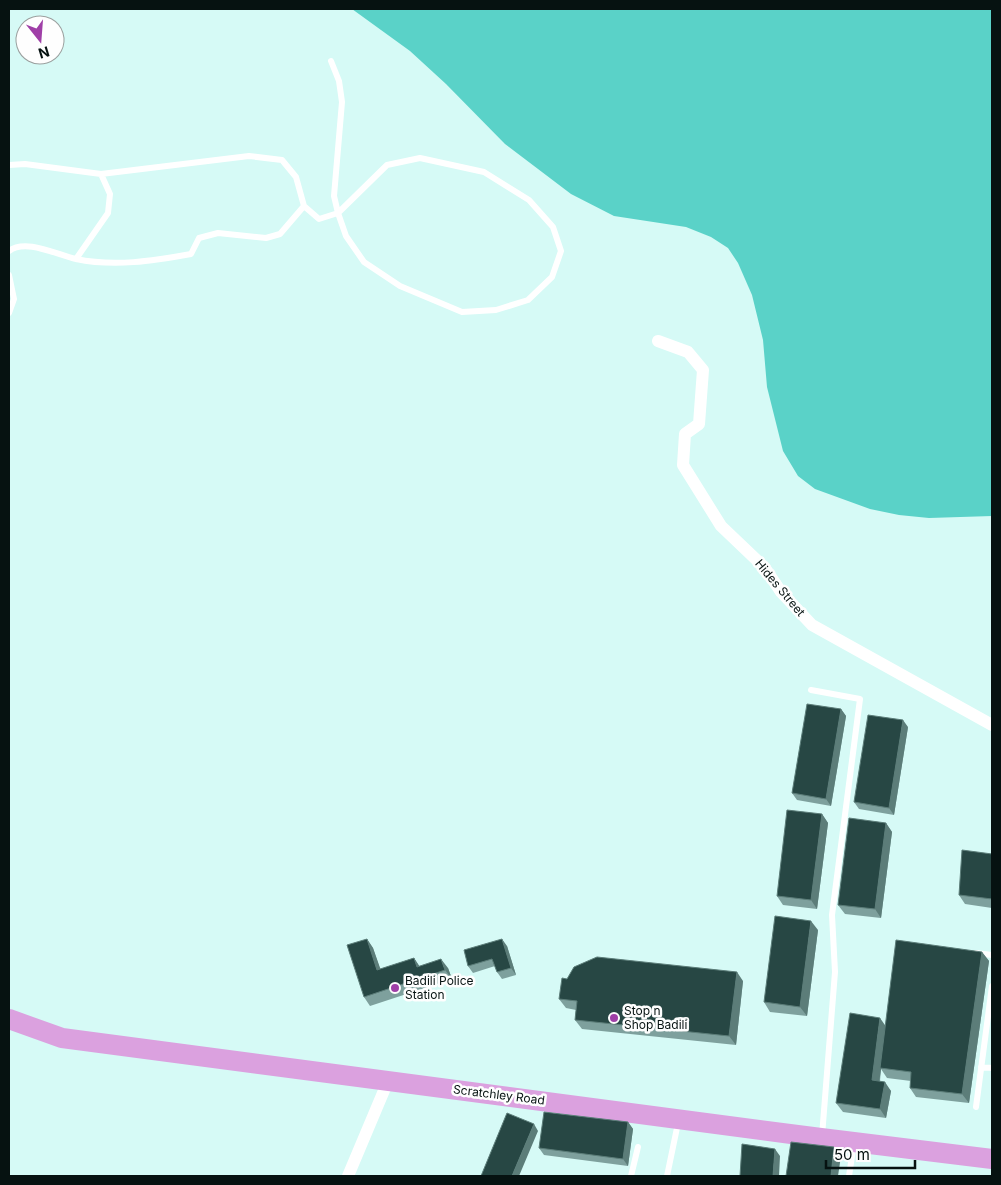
<svg xmlns="http://www.w3.org/2000/svg" width="1001" height="1185" font-family="Inter,sans-serif">
	<rect width="100%" height="100%" fill="#d6faf6"/>
	<path fill="#5ad2c8" d="M352,9H992V516L929,518L899,515L870,509L815,489L798,476L783,451L767,387L763,340L752,295L738,263L728,248L711,237L686,227L614,216L571,194L505,144L446,84L410,51Z"/>
	<g fill="none" stroke-linecap="round" stroke-linejoin="round">
		<path stroke="#fff" stroke-width="6" d="M9,165L25,164L101,174L249,156L282,160L296,177L304,206L319,219L338,213L387,165L420,158L484,172L529,200L553,227L561,251L552,277L528,300L496,310L462,312L400,286L364,262L346,236L338,213L334,196L342,102L339,81L331,61
			M9,251C26,238 57,255 76,259C114,267 153,261 191,254L199,238L218,233L266,238L280,234L304,206
			M76,259L108,213L110,194L101,174
			M9,275L14,299L9,313
			M811,690L860,699L832,915L835,972L822,1136
			M976,953L992,955
			M981,1067L992,1068
			M976,1107L992,986
			M631,1176L638,1147
			M667,1176L678,1123
			M849,1176L854,1143"/>
		<path stroke="#fff" stroke-width="12" d="M658,341L688,352L703,370L699,424L685,434L683,465L721,526L765,568L781,592L812,625L992,725
			M348,1176L388,1081"/>
		<path stroke="#dba1df" stroke-width="20" d="M9,1019L62,1038L821,1138L992,1159"/>
	</g>
	<path fill="#7ea09d" d="M841,709L846,716L831,806L797,800L792,793Z
		M908,727L894,815L859,809L854,802Z
		M822,814L828,823L817,909L783,905L777,896Z
		M886,823L892,832L881,918L845,914L838,905Z
		M992,854V908L965,904L959,895Z
		M818,930L807,1016L770,1012L764,1002Z
		M367,939L373,948L380,969L414,958L419,966L448,968L452,979L370,1006L364,997Z
		M507,946L516,975L502,979L497,972L495,966L473,973L468,966Z
		M982,952L989,961L969,1103L916,1097L910,1088L911,1081L887,1078L881,1069L880,1081L891,1091L886,1118L843,1112L836,1103L886,1026Z
		M743,981L736,1045L582,1029L575,1020L576,1010L566,1008L559,999Z
		M628,1122L633,1129L628,1166L544,1155L539,1148Z"/>
	<path fill="#5c7d79" d="M841,709L846,716L831,806L826,799Z
		M903,720L908,727L894,815L889,808Z
		M822,814L828,823L817,909L811,900Z
		M886,823L892,832L881,918L875,909Z
		M811,921L818,930L807,1016L800,1007Z
		M367,939L373,948L384,979L377,970Z
		M502,939L507,946L516,975L511,968Z
		M982,952L989,961L969,1103L962,1094Z
		M414,958L420,967H417Z
		M441,959L448,968L452,979L445,970Z
		M737,972L743,981L736,1045L729,1036Z
		M880,1018L887,1028L878,1090L872,1080Z
		M885,1082L891,1091L886,1118L880,1109Z
		M628,1122L633,1129L628,1166L623,1159Z
		M534,1124L538,1131L519,1176H512Z
		M834,1147L841,1156L838,1176H831Z
		M775,1149L780,1156L779,1176H773Z"/>
	<path fill="#274744" stroke="#5c7d79" d="M807,704L841,709L826,799L792,793Z
		M868,715L903,720L889,808L854,802Z
		M787,810L822,814L811,900L777,896Z
		M849,818L886,823L875,909L838,905Z
		M962,850L992,854V899L959,895Z
		M775,916L811,921L800,1007L764,1002Z
		M367,939L377,970L414,958L417,967L441,959L445,970L364,997L347,945Z
		M502,939L511,968L497,972L492,959L468,966L464,950Z
		M896,940L982,952L962,1094L910,1088L911,1072L880,1068Z
		M597,957L737,972L729,1036L575,1020L577,1001L559,999L562,978L567,979L574,967Z
		M850,1013L880,1018L872,1080L885,1082L880,1109L836,1103Z
		M544,1112L628,1122L623,1159L539,1148Z
		M507,1113L534,1124L512,1176H481Z
		M791,1142L834,1147L831,1176H786Z
		M742,1144L775,1149L773,1176H740Z"/>
	<g fill="#9f3fa7" stroke="#fefefe" stroke-width="2">
		<circle cx="395" cy="988" r="5"/>
		<circle cx="614" cy="1018" r="5"/>
	</g>
	<g text-anchor="middle" stroke-width="5" stroke-linejoin="round" paint-order="stroke">
		<g font-size="12" fill="#061211" stroke="#fefefe">
			<text transform="translate(780 588) rotate(50)" y="4">Hides Street</text>
			<text transform="translate(499 1095) rotate(7)" y="4">Scratchley Road</text>
		</g>
		<g font-size="12" fill="#061211" stroke="#fefefe" text-anchor="start">
			<text x="405" y="985">Badili Police<tspan x="405" dy="14">Station</tspan></text>
			<text x="624" y="1015">Stop n<tspan x="624" dy="14">Shop Badili</tspan></text>
		</g>
	</g>
	<rect width="1001" height="1185" fill="none" stroke="#061211" stroke-width="20"/>
	<g transform="translate(40 40) rotate(163)"><circle r="24" fill="#fefefe" stroke="#9ba09f"/>
	<path d="M0-4L9 19L0 12L-9 19Z" fill="#9f3fa7"/>
	<text y="-8" font-size="14" font-weight="bold" text-anchor="middle" fill="#061211">N</text>
	</g>
	<path d="M826 1160v8h89v-8" fill="none" stroke="#061211" stroke-width="2.5"/>
	<text x="834" y="1160" font-size="15" fill="#061211" stroke="#fefefe" stroke-width="4" paint-order="stroke">50 m</text>
</svg>
